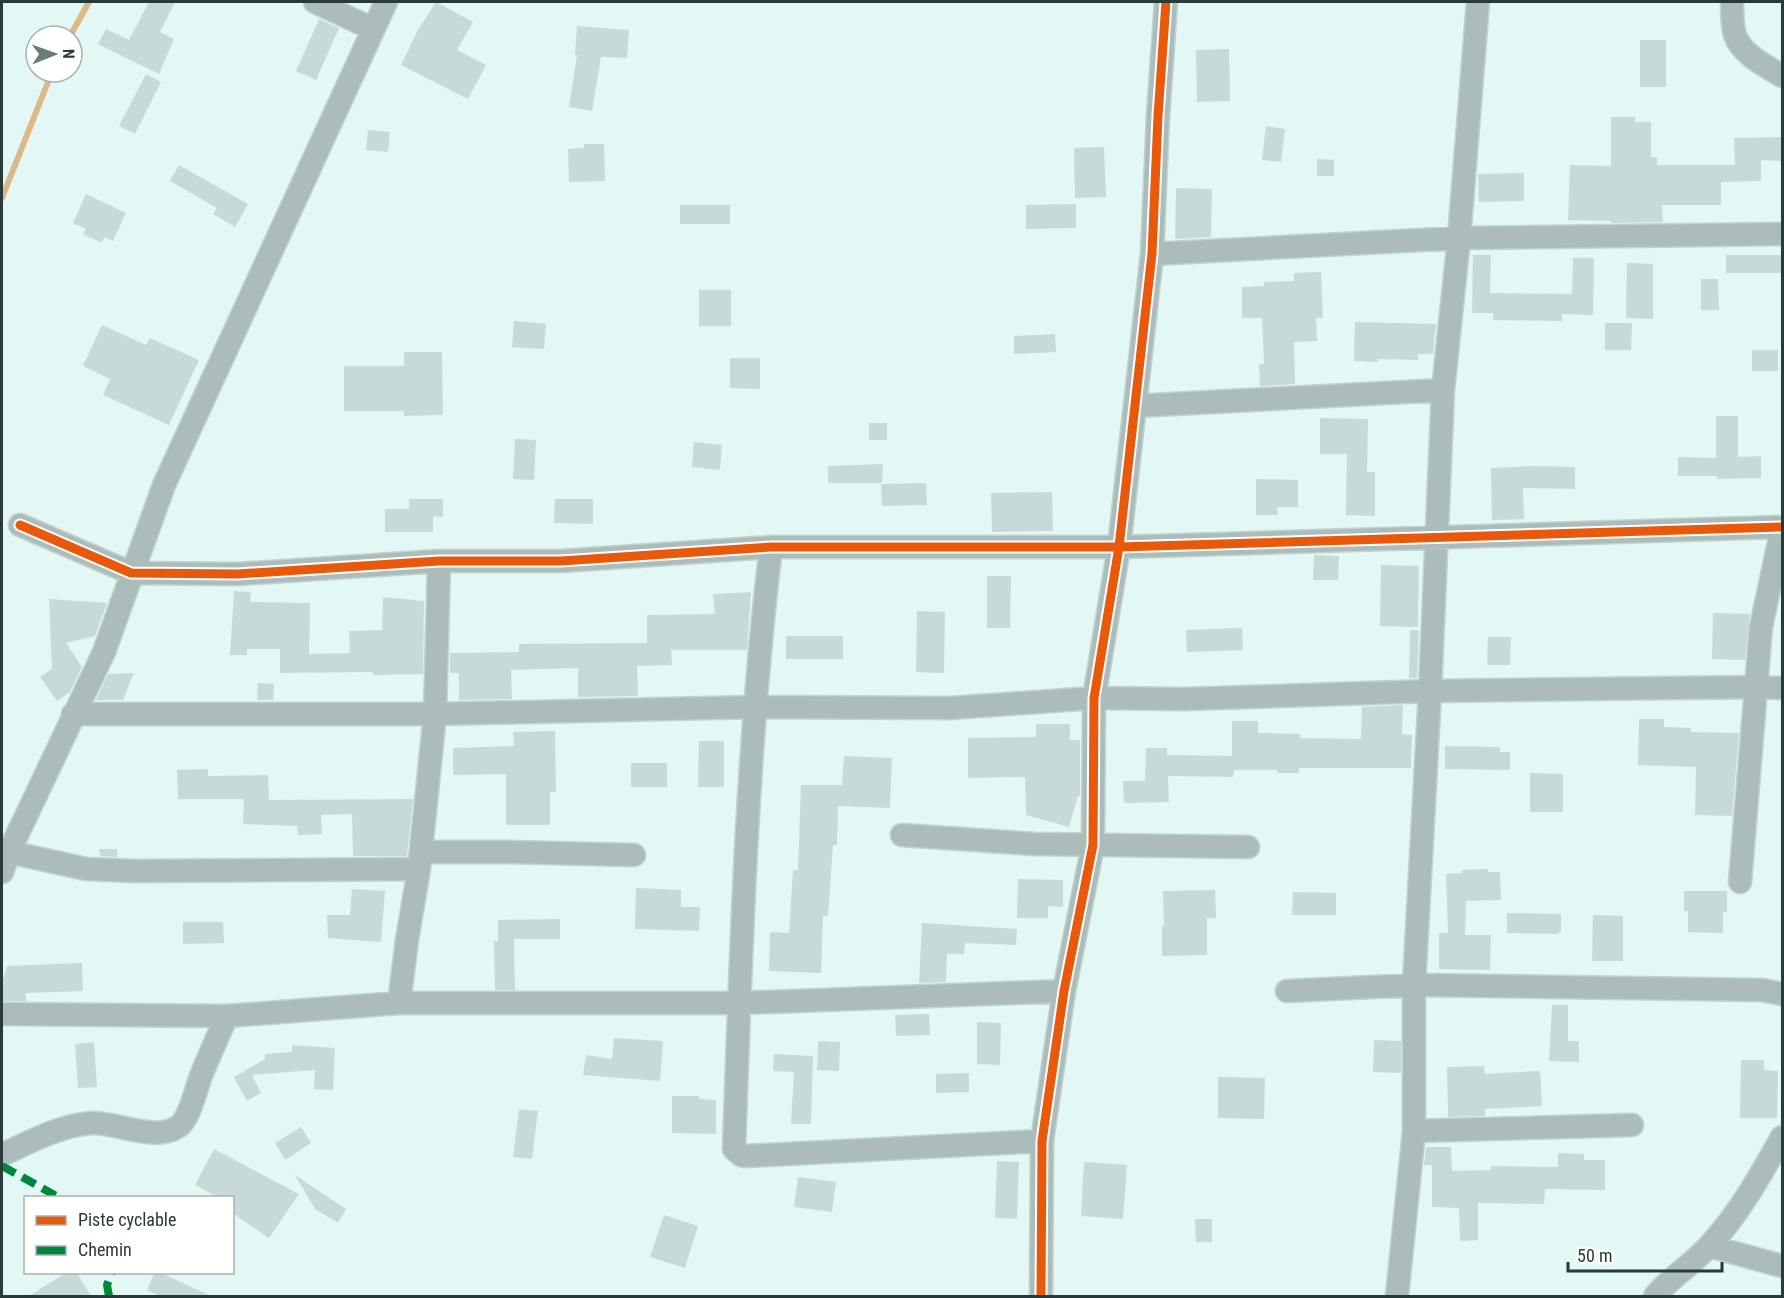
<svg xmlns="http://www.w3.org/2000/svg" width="1784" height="1298" font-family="'Roboto Condensed',sans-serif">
	<rect width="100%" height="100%" fill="#e3f7f5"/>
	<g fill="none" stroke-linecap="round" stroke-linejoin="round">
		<path stroke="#dcb988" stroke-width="6" d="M70,36L89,2
			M2,198L52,72"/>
	</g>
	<path fill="#c8dad8" d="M149,2H175L160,32L174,39L159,74L98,44L106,29L129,40Z
		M436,2L473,22L457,50L486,65L468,99L401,65L418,30Z
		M319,19L339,28L316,80L296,71Z
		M577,26L629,30L627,58L601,57L592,111L569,107L577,55H575Z
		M1640,40H1666V87H1640Z
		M1229,49L1230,101L1197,102L1196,50Z
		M146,74L161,82L135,134L119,126Z
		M1611,117H1635V122H1651V157H1657V165H1735L1734,138L1782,137V161L1761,160V181L1721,182V205H1662L1663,222L1611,223V221L1568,220L1570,165L1611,166Z
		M1266,126L1285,129L1281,162L1262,160Z
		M368,130L390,132L388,152L366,150Z
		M584,144H604L605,181L569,182L568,149L584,148Z
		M1104,147L1106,197L1075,198L1074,148Z
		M1317,159L1334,160V176H1317Z
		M179,165L248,204L235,227L213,214L217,208L170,181Z
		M1524,173V201L1479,202L1478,174Z
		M1176,188L1212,189L1211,237L1175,239Z
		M86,194L126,213L113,241L104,237L102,243L83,234L86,229L73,223Z
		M1076,204V228L1026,229V205Z
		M680,205H730V224H680Z
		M1473,255H1491L1490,293L1572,294L1573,258H1594L1593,315L1562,314V321L1493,320V313H1472Z
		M1726,255H1782V273H1726Z
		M1627,263L1653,264V319L1626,318Z
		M1321,272L1323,318H1316L1317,341L1294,342L1295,384L1260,386L1259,364H1264L1262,318H1242V287L1264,286V282L1294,281V273Z
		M1701,279H1718L1719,310H1701Z
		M699,290H731V326H699Z
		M514,321L546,324L544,349L512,347Z
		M1355,322L1436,324L1433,354H1418V360L1378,359V362L1354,361Z
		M1605,323H1632L1631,350H1605Z
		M102,325L146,345L150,338L199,360L169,425L103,395L110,379L83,366Z
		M1055,334L1056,352L1014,354V336Z
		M1752,350H1778V371H1752Z
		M404,352H442L443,415L404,416V411H344V366H404Z
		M730,358H760V389L730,388Z
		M1716,416H1738V457L1761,456V478L1717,479V476H1678V457L1716,458Z
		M1320,418L1368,419L1367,472H1375V516L1346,515L1347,454H1320Z
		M869,423H887V440H869Z
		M515,439L536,440L534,480L513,479Z
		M694,442L722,445L720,470L692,467Z
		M883,464L882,483H828V466Z
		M1535,466L1575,467V489L1523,488L1524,519L1492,520L1491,468Z
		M1256,479L1298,480V507H1277L1278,515H1256Z
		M926,483L927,505L882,506L881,484Z
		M1052,492L1053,531L992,532L991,493Z
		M409,499H443V517L433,516V532H385V509H409Z
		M555,499H593V524L554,523Z
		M1314,555L1339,556L1338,580H1313Z
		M1381,565L1419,566L1418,627L1380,626Z
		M987,576H1011L1010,628H987Z
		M234,591L251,592L250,602L310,603L309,654L350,653L349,631L382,630L383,597L424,601L423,674L373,675V672L280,673V649H247V655H230Z
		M751,592L747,650H671L672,665L637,666L638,696L578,697V668L511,670L512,699L459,700V673H450V653L519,652V644L647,643V615L715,614L713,594Z
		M49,599L107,603L95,636L66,643L82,667L70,692L57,701L40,677L52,669Z
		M917,611L945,612L944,673L916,672Z
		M1713,613L1750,614L1745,660L1712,659Z
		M1242,628L1243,650L1187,652L1186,630Z
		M1410,630H1419L1417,678H1409Z
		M786,636H843V659H786Z
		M1488,637H1511L1510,665H1487Z
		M134,673L123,700H96L108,674Z
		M258,683L274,684L273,700H257Z
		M1403,705L1402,734L1412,735L1411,768H1299V773H1277V770H1234L1233,777L1168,776L1169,802L1124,803L1123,781H1145L1146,748H1167V755L1232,756V721H1258V733L1300,734V738L1361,739L1362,707Z
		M1639,719H1664V727L1691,728V732L1739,733L1732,816L1695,815L1696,767L1638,765Z
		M1036,724H1070V740H1080V796H1078L1069,827L1026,815L1025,777L968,778V738L1036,737Z
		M555,731L556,792H550V825H506V774L453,775V748L514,746L513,732Z
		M699,741H724V787H698Z
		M1445,746L1500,747V752H1510V770L1445,769Z
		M844,756L892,758L890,808L838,806L837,845H833L828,916H823L821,973L769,971L770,932L789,933L793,870H798L801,785H842Z
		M631,763H667V787H631Z
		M208,769V776L268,775L269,800L413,799L407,856H353L352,814L321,815L322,834L298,835L297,826L243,824L244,799H178L177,770Z
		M1530,773L1563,774V812H1530Z
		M99,849H117V857L100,856Z
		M1488,869V872H1500L1501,900L1466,901L1465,935H1491L1490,970L1439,969V933H1448L1446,874L1462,873V870Z
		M1018,879L1063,880V907L1048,906V918H1017Z
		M636,888L681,890V907H700L699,931L635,929Z
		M352,889L385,891L381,942L328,938L327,915H350Z
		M1215,890L1216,918H1207V955L1162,956V926H1164L1163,891Z
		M1684,891H1727V912H1723V933L1688,932V911H1684Z
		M1293,892L1336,893V915H1292Z
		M1507,913L1561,914V932H1559L1558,934L1507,933Z
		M1593,915L1623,916V961H1592Z
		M560,919V939H514L515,990H495L494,941H498V920Z
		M183,922H223L224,943L183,944Z
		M922,923L1017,929L1016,945L965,943L964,954H947L946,982L919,983Z
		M82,963L83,991L26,993V1001H2V983L7,966Z
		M1552,1005H1568V1041H1579V1062L1549,1061Z
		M929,1014L930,1035L896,1036L895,1015Z
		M977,1022L1001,1023L1000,1065L977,1064Z
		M614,1038L663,1041L660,1081L583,1075L586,1055L612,1059Z
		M1374,1040L1401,1041V1073L1373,1072Z
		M818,1041L840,1042L839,1071L817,1070Z
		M94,1042L97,1087L78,1088L75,1044Z
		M292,1045L335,1048L333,1090L314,1089L315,1070L252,1075L261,1093L247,1101L234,1077L265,1059V1054L292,1052Z
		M774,1054L813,1056L811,1124H791L794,1072L773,1071Z
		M1741,1060H1764V1070L1778,1071L1777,1118H1740Z
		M1484,1066L1485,1074L1540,1071L1542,1106L1485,1109V1116L1448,1117L1447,1067Z
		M969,1073V1092L936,1093V1074Z
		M1218,1077L1265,1078L1264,1119L1218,1118Z
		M672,1096H699V1099L716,1100V1134L672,1133Z
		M519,1109L538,1111L532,1159L513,1157Z
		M301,1127L311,1143L285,1160L275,1143Z
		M1426,1147H1451L1452,1171L1491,1170V1166L1558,1167V1153L1584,1154V1160H1605V1190L1545,1189L1544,1204L1478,1203V1240L1460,1241L1459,1208L1432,1207V1165H1424Z
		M214,1149L299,1194L269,1238L232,1213V1197H218L195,1185Z
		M997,1161L1019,1162L1017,1219L995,1218Z
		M1084,1162L1127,1165L1123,1219L1081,1216Z
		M295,1175L346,1209L338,1223L315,1209Z
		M798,1177L836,1182L832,1212L794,1207Z
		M664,1215L698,1226L685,1268L650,1257Z
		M1195,1219H1212V1242H1196Z
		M67,1272H76L91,1296H29Z
		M155,1272H159L211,1296H160L147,1290Z"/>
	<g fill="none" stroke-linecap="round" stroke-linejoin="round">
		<defs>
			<path id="street" d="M315,2L373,29
				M1732,2C1732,13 1732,25 1735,35C1741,54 1766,66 1782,76
				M1152,254L1459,238L1782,234
				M1135,406L1443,390
				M20,525L131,573L238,574L439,561H561L771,547H1119L1782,527
				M771,547C747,746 741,948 734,1149L741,1155L745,1156L1042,1141
				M73,714H435L755,707L950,708L1094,698L1185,699L1430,691L1756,687L1782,688
				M902,835L1035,844L1248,847
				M9,852L86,869L136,871L419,869
				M421,852H509L634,855
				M2,872L9,852L104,652L164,485L386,2
				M1740,882L1761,627L1782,528
				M1287,991L1414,985L1762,990L1782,994
				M399,1003L407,940L419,869L435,714L439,561
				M2,1014L227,1016L399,1003H739L1064,991
				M1414,1131L1632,1125
				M2,1155C29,1142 61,1125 92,1123C117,1122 156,1143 179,1126C190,1118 196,1088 201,1076C209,1056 218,1036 227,1016
				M1709,1246L1782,1266
				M1041,1296L1042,1141L1064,991L1093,845L1094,698L1119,547L1152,254L1158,116L1166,2
				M1397,1296L1414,1131V985L1430,691L1443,390L1459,238L1478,2
				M1655,1296C1671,1277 1693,1264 1710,1245C1739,1214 1761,1174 1782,1137"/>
		</defs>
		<use href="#street" stroke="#c3d3d2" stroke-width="25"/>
		<use href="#street" stroke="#abbcba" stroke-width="22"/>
		<path stroke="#00873e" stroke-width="8" stroke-dasharray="15 8" stroke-linecap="butt" d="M2,1166L60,1198
			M109,1296L107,1285L112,1272"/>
		<defs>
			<path id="cycleway" d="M20,525L131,573L238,574L439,561H561L771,547H1119L1782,527
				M1041,1296L1042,1141L1064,991L1093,845L1094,698L1119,547L1152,254L1158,116L1166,2"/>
		</defs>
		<use href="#cycleway" stroke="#fff" stroke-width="13"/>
		<use href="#cycleway" stroke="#e8590c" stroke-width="9"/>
	</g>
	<rect width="1784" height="1298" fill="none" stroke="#283a39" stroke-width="6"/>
	<rect x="24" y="1196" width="210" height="78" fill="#ffffff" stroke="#a9b0b0" stroke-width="1.5"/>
	<rect x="36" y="1216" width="30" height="9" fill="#e8590c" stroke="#a9b0b0" stroke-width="1.5"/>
	<text x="78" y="1226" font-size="18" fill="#283a39">Piste cyclable</text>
	<rect x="36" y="1246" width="30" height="9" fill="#00873e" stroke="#a9b0b0" stroke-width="1.5"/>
	<text x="78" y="1256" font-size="18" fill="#283a39">Chemin</text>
	<g transform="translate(54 54) rotate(89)"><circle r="28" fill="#ffffff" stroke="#a9b0b0" stroke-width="1.5"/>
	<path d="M0-4.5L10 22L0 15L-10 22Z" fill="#697c7b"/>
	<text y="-9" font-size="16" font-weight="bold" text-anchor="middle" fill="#283a39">N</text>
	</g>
	<path d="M1568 1262v9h154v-9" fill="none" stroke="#283a39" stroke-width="3"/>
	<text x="1577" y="1262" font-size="18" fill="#283a39" stroke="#ffffff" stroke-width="4.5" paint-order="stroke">50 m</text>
</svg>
